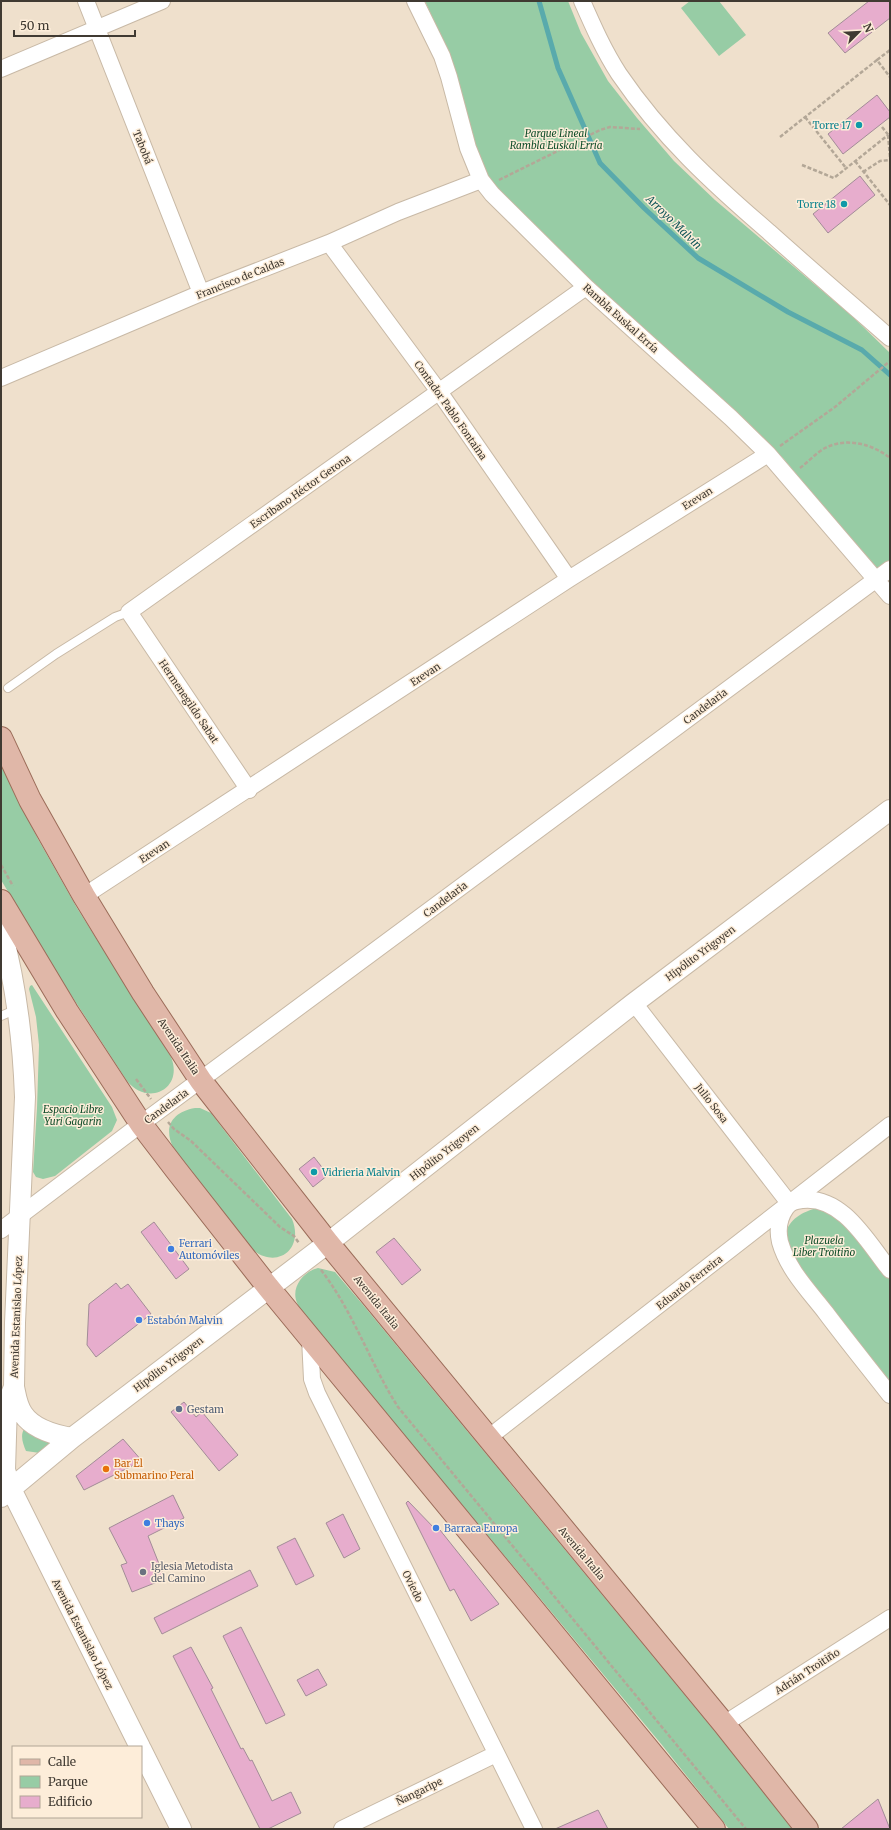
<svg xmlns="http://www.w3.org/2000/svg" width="891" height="1830" font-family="Merriweather,serif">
	<rect width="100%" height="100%" fill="#efe0cc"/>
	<path fill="#97cca5" d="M425,1H568L581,33L608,81L637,118L674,161L715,200L852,316L890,353V586L783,458L736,412L609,298L505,197L487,176L481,165L456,72Z
		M690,1H719L746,35L719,56L681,8Z
		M1,765L38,839L77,908L171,1057C184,1089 148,1107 127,1081L62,981L1,880Z
		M32,985L112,1107L117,1120L112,1131L55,1176L43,1179L36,1177L33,1172L37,1108L39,1045L36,1017L29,989L30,986Z
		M195,1108H200L211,1113L292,1219C304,1248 279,1269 254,1251L173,1147C163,1126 173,1112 195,1108Z
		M819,1207L844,1219L890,1278V1382L796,1262L784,1236C791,1217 801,1213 819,1207Z
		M318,1268L335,1272L364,1306L721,1739L792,1829H729L662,1745L302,1312C300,1308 297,1304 296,1300C292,1285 305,1271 318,1268Z
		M24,1429L52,1442L40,1453L26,1451C23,1444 20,1436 24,1429Z"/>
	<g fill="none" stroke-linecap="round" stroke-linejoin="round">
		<path stroke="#59aaac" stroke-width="5" d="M539,1L558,68L600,163L644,208L698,258L788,312L862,350L890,375"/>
	</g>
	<path fill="#e7adcd" stroke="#a28c97" d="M869,1H890V18L845,53L828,33Z
		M877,95L890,112V117L843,154L828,134Z
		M860,176L875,195L828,233L813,214Z
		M314,1157L328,1175L313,1187L299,1169Z
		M154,1222L189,1269L176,1279L141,1232Z
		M394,1238L421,1270L402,1285L376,1252Z
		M116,1283L121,1289L128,1284L151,1314L96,1357L87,1345L89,1304Z
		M184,1402L196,1417L202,1412L238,1455L219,1471L171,1412Z
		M123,1439L142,1461L84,1490L76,1476Z
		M173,1495L184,1518L148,1536L165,1579L132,1592L121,1565L127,1563L109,1528Z
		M408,1501L437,1531L440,1530L499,1604L471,1621L454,1589L450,1591L406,1503Z
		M343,1514L360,1549L344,1558L326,1523Z
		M295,1538L314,1576L296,1585L277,1547Z
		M250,1570L258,1586L162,1634L154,1618Z
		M241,1627L285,1715L266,1724L223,1636Z
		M191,1647L213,1688L211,1689L241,1749L243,1748L250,1761L252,1760L272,1801L291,1792L301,1813L268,1829H260L173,1656Z
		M318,1669L327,1685L306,1696L297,1680Z
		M878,1799L890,1829H841Z
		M598,1810L608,1829H555Z"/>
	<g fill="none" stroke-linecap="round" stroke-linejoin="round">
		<defs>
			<path id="service" d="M8,688L56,654L115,617L129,612
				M1,1016L17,1009"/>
			<path id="minor" d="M86,1L201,293
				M415,1L442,56L449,77L468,148L481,180L492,194L586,287L731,418L768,454L890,596
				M582,1C593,26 604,51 619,74C662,137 712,183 769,232C809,268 850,303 890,338
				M1,69L162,1
				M329,243L440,393L569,579
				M1,378L201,293L329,243L398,212L481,180
				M249,790L129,612L586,287
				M84,896L569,579L768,454
				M634,1003L789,1203
				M1,1230L141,1124L890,569
				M890,1270C868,1243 843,1195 802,1200C795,1201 790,1202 786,1208C779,1218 777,1229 780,1242C788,1270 809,1291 826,1313C847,1341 869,1368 890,1395
				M310,1338L312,1379L317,1393L534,1829
				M488,1438L890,1125
				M724,1724L890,1618
				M342,1829L496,1754"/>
			<path id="tertiary" d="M1,928C16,984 23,1040 25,1097L15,1323L14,1387L7,1404L5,1470L11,1489L140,1747
				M14,1387C16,1396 17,1406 23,1414C33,1429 55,1435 72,1438
				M1,1497L72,1438L328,1243L634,1003L890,810
				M141,1749L181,1829"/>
			<path id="primary" d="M1,738L30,800L84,896L143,993L201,1081L328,1243L724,1724L807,1829
				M1,901L67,1011L141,1124L177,1171L268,1287L714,1829"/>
		</defs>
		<use href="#service" stroke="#c8b9a6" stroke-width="10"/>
		<use href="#minor" stroke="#c8b9a6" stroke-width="18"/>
		<use href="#tertiary" stroke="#c8b9a6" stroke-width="22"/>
		<use href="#primary" stroke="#9b6c59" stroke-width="24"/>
		<path stroke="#b3a797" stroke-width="2.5" stroke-dasharray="4 2" stroke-linecap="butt" d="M877,60L890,50
			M805,117L846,168
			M882,127L890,137
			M888,135L890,157
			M780,137L877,60L890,77
			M855,161L890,205
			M802,165L834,178L888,135
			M863,172L880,161L890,160
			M499,180L600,130L610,127L640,129
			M780,446L835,407L890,361
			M800,468C808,462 816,453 825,448C846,437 873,444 890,458
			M1,865L13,886
			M136,1079L151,1099
			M168,1122L174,1129L191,1141L280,1227L294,1236L299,1243
			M321,1270C353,1311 370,1363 398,1407L746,1829"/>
		<use href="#service" stroke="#fff" stroke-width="8"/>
		<use href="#minor" stroke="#fff" stroke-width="16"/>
		<use href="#tertiary" stroke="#fff" stroke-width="20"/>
		<use href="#primary" stroke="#e0b7a8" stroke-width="22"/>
	</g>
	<g fill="#0f9aa8" stroke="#fdedd9" stroke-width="1.5">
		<circle cx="859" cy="125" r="4"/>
		<circle cx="844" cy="204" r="4"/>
		<circle cx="314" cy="1172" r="4"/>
	</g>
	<g fill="#3f7fe0" stroke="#fdedd9" stroke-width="1.5">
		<circle cx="171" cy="1249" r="4"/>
		<circle cx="139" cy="1320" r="4"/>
		<circle cx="147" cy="1523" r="4"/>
		<circle cx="436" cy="1528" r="4"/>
	</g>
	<circle fill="#5c6f8a" stroke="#fdedd9" stroke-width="1.5" cx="179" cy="1409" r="4"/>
	<circle fill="#e8710a" stroke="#fdedd9" stroke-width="1.5" cx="106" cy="1469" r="4"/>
	<circle fill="#6b7280" stroke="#fdedd9" stroke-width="1.5" cx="143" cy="1572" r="4"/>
	<g text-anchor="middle" stroke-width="3" stroke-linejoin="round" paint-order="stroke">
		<g font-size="10" fill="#0d838f" stroke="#fdedd9" text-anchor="end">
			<text x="851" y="129">Torre 17</text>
			<text x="836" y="208">Torre 18</text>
			<text x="322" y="1176" text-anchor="start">Vidrieria Malvin</text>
		</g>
		<g font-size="10" font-style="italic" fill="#0d4c28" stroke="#fdedd9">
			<text x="556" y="137">Parque Lineal<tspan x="556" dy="12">Rambla Euskal Erría</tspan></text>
			<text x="73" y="1113">Espacio Libre<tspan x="73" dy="12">Yuri Gagarin</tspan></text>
			<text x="824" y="1244">Plazuela<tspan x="824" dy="12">Liber Troitiño</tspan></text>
		</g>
		<g font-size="10" fill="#403a32" stroke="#fdedd9">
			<text transform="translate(143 147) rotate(68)" y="4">Tabobá</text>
			<text transform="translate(240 278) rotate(-22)" y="4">Francisco de Caldas</text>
			<text transform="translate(621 318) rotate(42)" y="4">Rambla Euskal Erría</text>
			<text transform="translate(451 410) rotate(55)" y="4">Contador Pablo Fontaina</text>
			<text transform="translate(300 491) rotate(-35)" y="4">Escribano Héctor Gerona</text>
			<text transform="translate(697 498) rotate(-32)" y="4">Erevan</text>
			<text transform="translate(425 674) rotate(-33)" y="4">Erevan</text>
			<text transform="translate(189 701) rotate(56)" y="4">Hermenegildo Sabat</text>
			<text transform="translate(705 706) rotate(-37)" y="4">Candelaria</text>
			<text transform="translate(154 851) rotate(-33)" y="4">Erevan</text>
			<text transform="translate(445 899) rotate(-37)" y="4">Candelaria</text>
			<text transform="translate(700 953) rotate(-37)" y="4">Hipólito Yrigoyen</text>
			<text transform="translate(179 1046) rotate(56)" y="4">Avenida Italia</text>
			<text transform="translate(712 1103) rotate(52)" y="4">Julio Sosa</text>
			<text transform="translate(166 1106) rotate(-36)" y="4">Candelaria</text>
			<text transform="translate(444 1152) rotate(-38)" y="4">Hipólito Yrigoyen</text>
			<text transform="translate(689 1282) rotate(-38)" y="4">Eduardo Ferreira</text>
			<text transform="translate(377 1302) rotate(51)" y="4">Avenida Italia</text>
			<text transform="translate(16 1317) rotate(-88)" y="4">Avenida Estanislao López</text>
			<text transform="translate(168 1364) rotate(-37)" y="4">Hipólito Yrigoyen</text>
			<text transform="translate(582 1553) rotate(50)" y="4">Avenida Italia</text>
			<text transform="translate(413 1586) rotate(64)" y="4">Oviedo</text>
			<text transform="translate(83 1634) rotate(63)" y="4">Avenida Estanislao López</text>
			<text transform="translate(807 1671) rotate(-33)" y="4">Adrián Troitiño</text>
			<text transform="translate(419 1791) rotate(-26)" y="4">Ñangaripe</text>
		</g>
		<g font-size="10" fill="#366cbe" stroke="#fdedd9" text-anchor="start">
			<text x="179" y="1247">Ferrari<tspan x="179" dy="12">Automóviles</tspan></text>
			<text x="147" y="1324">Estabón Malvin</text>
			<text x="155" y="1527">Thays</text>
			<text x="444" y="1532">Barraca Europa</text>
		</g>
		<g font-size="10" fill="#4e5e75" stroke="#fdedd9" text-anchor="start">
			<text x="187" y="1413">Gestam</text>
		</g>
		<g font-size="10" fill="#c56008" stroke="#fdedd9" text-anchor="start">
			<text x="114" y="1467">Bar El<tspan x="114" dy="12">Submarino Peral</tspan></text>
		</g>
		<g font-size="10" fill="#5b616d" stroke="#fdedd9" text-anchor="start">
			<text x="151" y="1570">Iglesia Metodista<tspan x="151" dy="12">del Camino</tspan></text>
		</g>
		<g font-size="11" font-style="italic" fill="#115759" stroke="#fdedd9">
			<text transform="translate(674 222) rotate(44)" y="4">Arroyo Malvín</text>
		</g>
	</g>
	<rect width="891" height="1830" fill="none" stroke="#403a32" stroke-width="4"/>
	<rect x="12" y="1746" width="130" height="72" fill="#fdedd9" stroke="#b1a596"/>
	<rect x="20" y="1759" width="20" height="6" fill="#e0b7a8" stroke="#b1a596"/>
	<text x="48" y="1766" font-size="12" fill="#403a32">Calle</text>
	<rect x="20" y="1776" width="20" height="12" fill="#97cca5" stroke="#b1a596"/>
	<text x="48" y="1786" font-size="12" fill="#403a32">Parque</text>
	<rect x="20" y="1796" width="20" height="12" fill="#e7adcd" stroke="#b1a596"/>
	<text x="48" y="1806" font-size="12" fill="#403a32">Edificio</text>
	<g transform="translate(859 32) rotate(66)" stroke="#fdedd9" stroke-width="3" paint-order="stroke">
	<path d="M0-3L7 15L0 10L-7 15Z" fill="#403a32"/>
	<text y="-6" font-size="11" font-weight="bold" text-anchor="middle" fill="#403a32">N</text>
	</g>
	<path d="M14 30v6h121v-6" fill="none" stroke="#403a32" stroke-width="2"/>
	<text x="20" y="30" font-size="12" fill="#403a32" stroke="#fdedd9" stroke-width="3" paint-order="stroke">50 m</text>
</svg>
